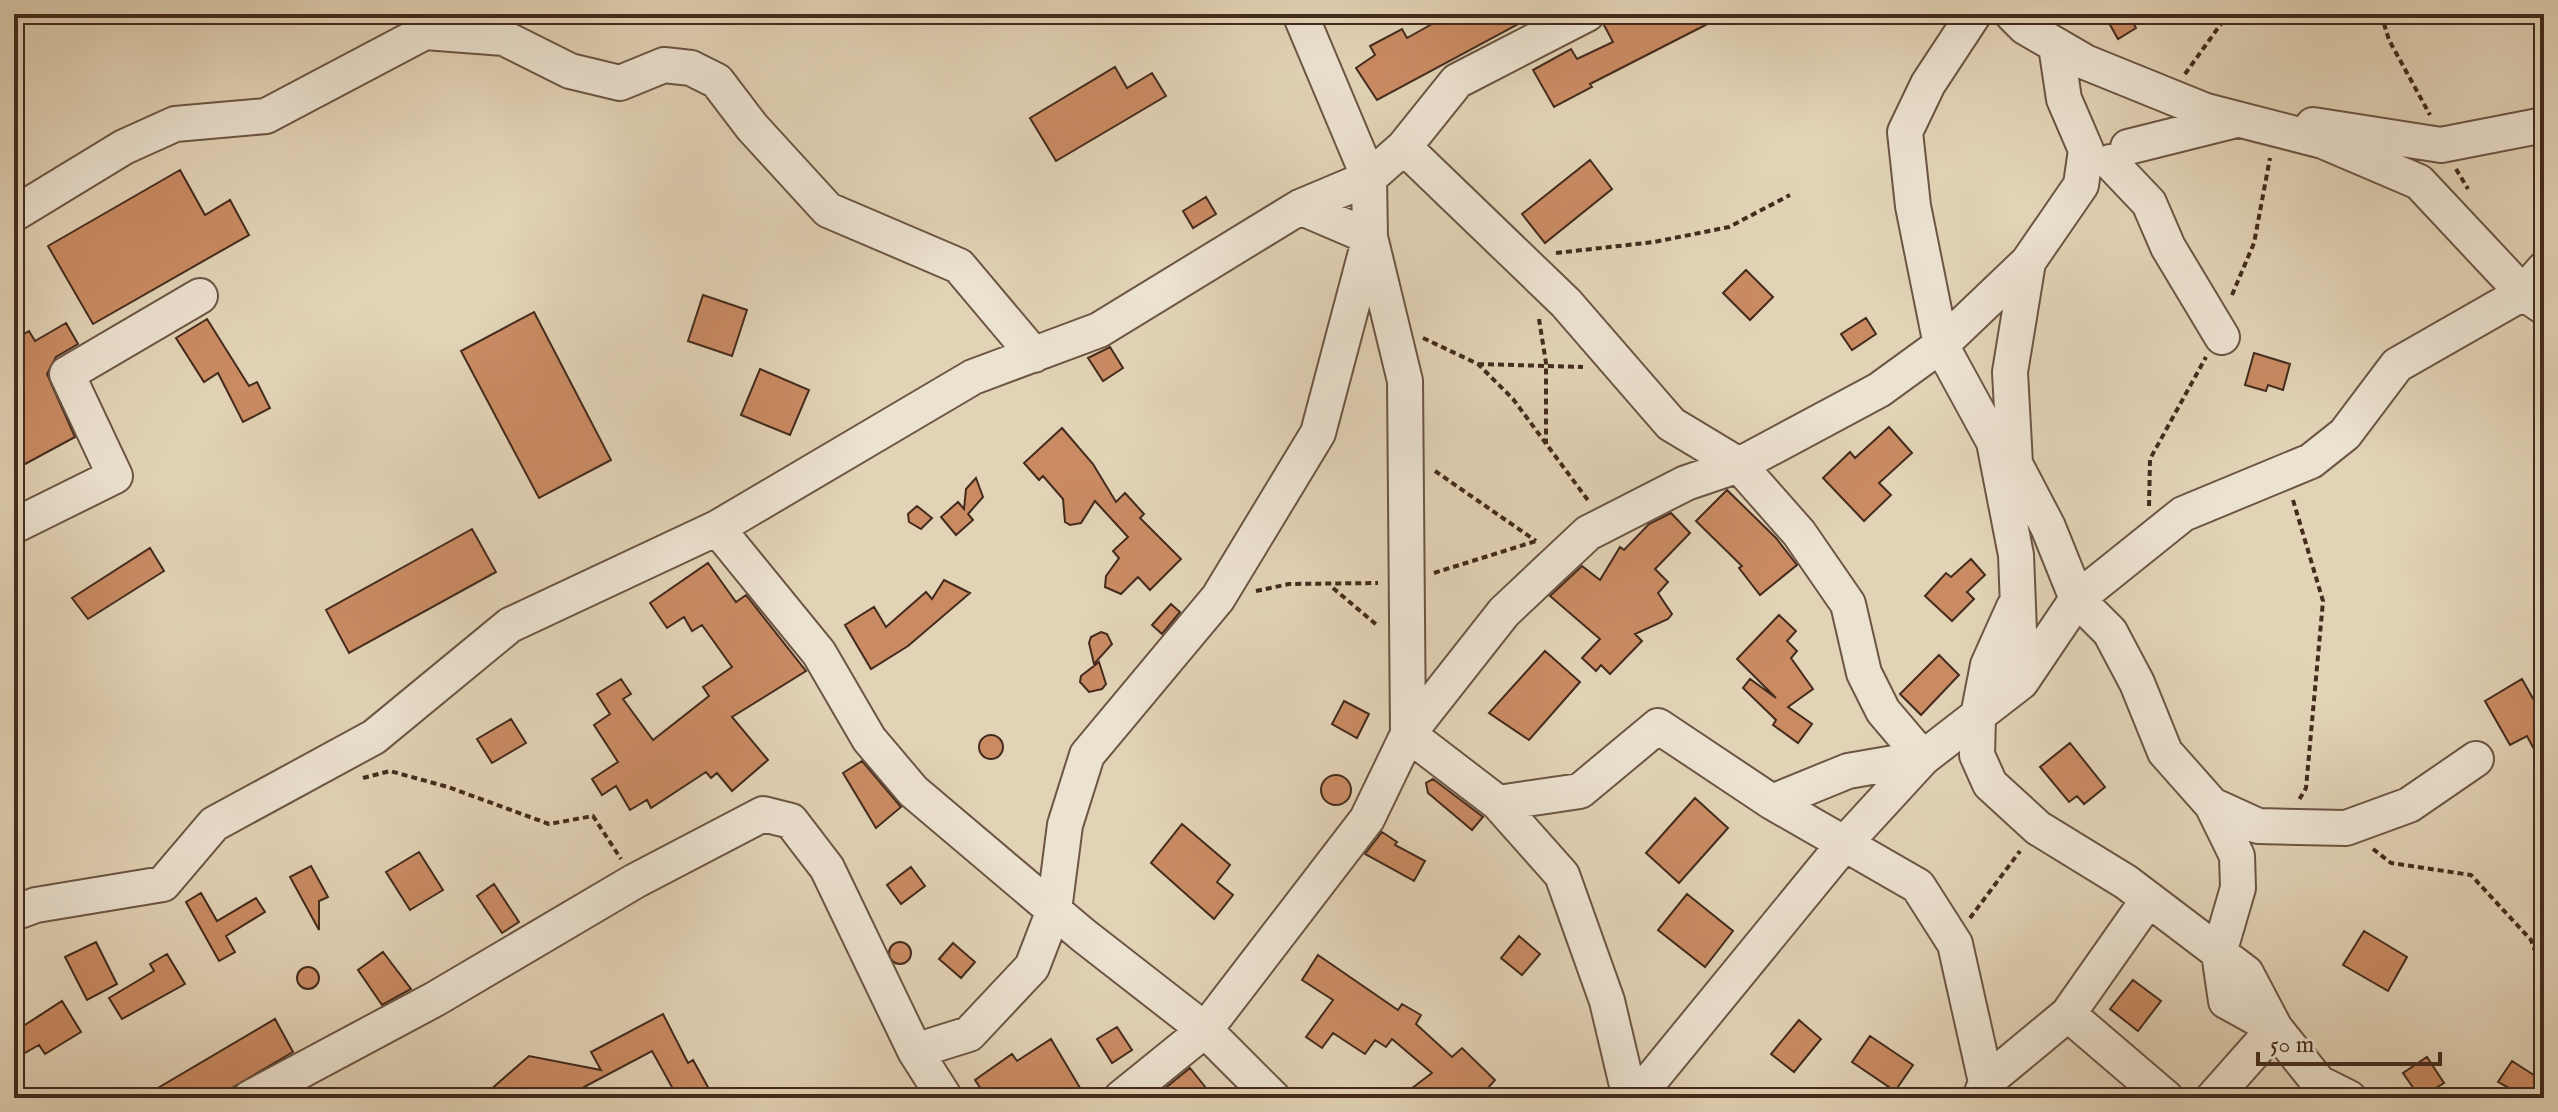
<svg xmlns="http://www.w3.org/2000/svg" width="2558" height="1112" font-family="'IM FELL English',serif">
	<rect width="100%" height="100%" fill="#e2d3b6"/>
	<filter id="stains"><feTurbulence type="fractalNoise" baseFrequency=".0025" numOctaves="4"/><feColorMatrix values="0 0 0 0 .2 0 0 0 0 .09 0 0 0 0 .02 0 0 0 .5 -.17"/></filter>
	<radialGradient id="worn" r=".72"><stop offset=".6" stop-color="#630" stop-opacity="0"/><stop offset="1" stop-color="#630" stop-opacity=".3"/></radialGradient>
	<path fill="#ca8b63" stroke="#442b1d" stroke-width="2" d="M1450,14H1537L1377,100L1356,68L1375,55L1370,46L1402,29L1407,38Z
		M1621,14H1727L1590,84L1592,87L1554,107L1533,70L1571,49L1577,59L1613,42L1604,25Z
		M2104,14H2128L2136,28L2118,39Z
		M1115,67L1127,88L1152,73L1166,96L1056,161L1030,118Z
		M1590,160L1612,189L1545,243L1522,214Z
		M180,170L205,215L230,200L249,235L93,324L48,246Z
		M1206,197L1216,214L1193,228L1183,211Z
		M1746,270L1773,297L1750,320L1723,293Z
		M703,295L747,310L732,356L688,341Z
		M534,312L611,460L539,498L461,351Z
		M1866,318L1876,334L1852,350L1841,334Z
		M207,319L249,386L257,382L270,408L243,422L218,373L204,382L176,338Z
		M66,323L78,344L56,357L47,374L75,437L14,470V340L29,331L35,341Z
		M1110,347L1123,368L1103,381L1088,358Z
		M2254,353L2290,364L2283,390L2268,385L2266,391L2245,385Z
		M760,369L809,390L790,435L741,415Z
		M1889,427L1912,453L1879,483L1891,495L1864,521L1823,478L1850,452L1855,458Z
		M1062,428L1093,464L1116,502L1125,493L1144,514L1140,518L1181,559L1150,590L1138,577L1121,594L1105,587L1106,576L1119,558L1113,551L1128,537L1095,501L1081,523L1070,525L1065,522L1063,499L1043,476L1039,480L1024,463Z
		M976,478L983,497L968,514L973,520L956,535L941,517L958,502L964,509L966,489Z
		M1727,490L1776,538L1797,565L1760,595L1739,568L1742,566L1696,521Z
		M917,506L932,518L921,529L909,522L908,514Z
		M1671,513L1690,533L1655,569L1668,582L1658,593L1672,614L1668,619L1635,634L1642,641L1610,674L1601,665L1596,671L1582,658L1600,639L1550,596L1582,566L1600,580L1620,547L1624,550L1649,524Z
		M472,529L496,572L349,653L326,610Z
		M150,548L164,571L88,619L72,598Z
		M1971,559L1985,575L1967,592L1974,599L1952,621L1925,596L1946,573L1951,577Z
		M708,563L736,602L746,595L806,671L732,717L768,760L732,791L717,773L711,778L706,772L651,808L647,800L630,810L616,786L602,795L592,779L618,762L594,725L610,714L597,694L621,679L631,694L623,699L653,740L709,696L703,687L732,667L702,625L692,631L684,617L667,628L650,603Z
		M944,580L970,593L908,646L871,669L845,625L874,607L886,627L926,592L932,599Z
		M1171,604L1180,612L1162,634L1152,625Z
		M1779,615L1796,631L1787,641L1797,651L1791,658L1813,689L1788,707L1812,724L1798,743L1773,725L1776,720L1743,688L1750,679L1776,698L1737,659Z
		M1101,632L1107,634L1112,644L1094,664L1089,643L1091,637Z
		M1545,651L1580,682L1529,740L1489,713Z
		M1939,655L1959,675L1921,715L1900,694Z
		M1099,662L1106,684L1102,689L1089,692L1080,682L1081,676Z
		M2522,679L2544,718V768L2527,736L2510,745L2485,701Z
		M1344,701L1369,714L1357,738L1332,724Z
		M511,719L526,743L492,763L477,739Z
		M979 747a12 12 0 1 1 24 0a12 12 0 1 1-24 0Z
		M2070,743L2105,787L2084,804L2077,796L2069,802L2040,767Z
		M862,761L901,807L876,828L843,773Z
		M1321 790a15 15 0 1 1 30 0a15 15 0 1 1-30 0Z
		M1433,779L1483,817L1472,830L1428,793L1426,783Z
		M1695,798L1728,828L1679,883L1646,853Z
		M1182,824L1230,865L1217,882L1233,895L1214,919L1151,863Z
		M1382,832L1397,842L1395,845L1425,861L1414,881L1365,854Z
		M419,852L443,890L410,910L386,872Z
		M311,866L328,897L319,901V930L290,877Z
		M911,867L925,886L901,904L887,885Z
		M494,884L519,922L502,933L477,896Z
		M201,893L217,921L256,898L265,912L226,936L235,952L219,961L186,902Z
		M1687,894L1733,931L1705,967L1658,930Z
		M2364,931L2407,957L2388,991L2343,965Z
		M1519,936L1540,954L1522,975L1501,958Z
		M889 953a11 11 0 1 1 22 0a11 11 0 1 1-22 0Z
		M96,942L117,984L87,1000L65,957Z
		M953,943L975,962L961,978L939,959Z
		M383,952L411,989L382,1005L358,970Z
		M167,954L185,984L122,1019L109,998L154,971L150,964Z
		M1318,955L1398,1010L1402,1004L1421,1015L1416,1024L1452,1057L1462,1048L1495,1080L1479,1098H1399L1432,1073L1392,1039L1386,1047L1375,1040L1365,1054L1333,1033L1322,1048L1306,1037L1333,1000L1302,980Z
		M297 978a11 11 0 1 1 22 0a11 11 0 1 1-22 0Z
		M2133,980L2161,1001L2138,1031L2110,1009Z
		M62,1001L81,1032L45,1054L39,1045L14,1059V1032Z
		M663,1014L688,1063L693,1060L714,1098H678L652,1051L584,1087L590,1098H481L529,1056L601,1070L591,1052Z
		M275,1019L293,1052L215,1098H141Z
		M1799,1020L1821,1039L1794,1072L1771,1054Z
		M1117,1027L1132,1050L1112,1063L1097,1039Z
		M1870,1036L1913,1065L1895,1091L1852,1062Z
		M1051,1039L1086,1098H987L975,1080L1012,1054L1017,1061Z
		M2427,1057L2444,1083L2420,1098L2403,1073Z
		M2512,1061L2540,1079L2527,1098L2498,1082Z
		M1190,1068L1214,1098H1153Z"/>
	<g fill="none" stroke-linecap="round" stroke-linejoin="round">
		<defs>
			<path id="minor" d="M1974,14L1928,84L1905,132L1913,206L1941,345L1994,442L2016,555L2021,682
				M2012,14L2025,27L2085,62L2206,111L2323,141L2419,182L2523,293L2544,307
				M2056,46L2064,99L2086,150L2081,185L2028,262L2010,372L2015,464L2048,527L2077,599L2110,632L2137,683L2165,752L2212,805L2237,856L2238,888L2219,953L2226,1001L2275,1028L2213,1098
				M2313,125L2441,145L2544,125
				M1404,147L1566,303L1671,424L1739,465L1799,533L1848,604L1864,673L1883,711L1923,758
				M2128,147L2236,120
				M2110,162L2149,203L2168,247L2222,337
				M1300,207L1370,237L1405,381L1408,734
				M14,214L124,147L175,124L266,116L425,32L504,38L570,71L620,83L664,65L691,68L717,81L752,127L828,210L959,266L1034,355
				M14,526L115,476L67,374L200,296
				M717,528L819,653L869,739L913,791L1083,935L1205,1030L1273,1098
				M2014,607L1988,665L1978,716L1977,755L1990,784L2038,828L2126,882L2246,973L2275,1028L2319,1083L2349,1098
				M1408,734L1498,803L1562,875L1607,1001L1630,1098
				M1772,802L1918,886L1955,944L1986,1082L1980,1098
				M1498,803L1580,791L1658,726L1772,802L1848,771L1923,758
				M2212,805L2258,826L2346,828L2409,805L2476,759
				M14,913L36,905L163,884L214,824L374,737L510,625L717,528L973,377L1099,330L1300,207L1369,178L1404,147L1457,81L1587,14
				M2068,1014L2166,1098
				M915,1051L969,1034L1032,967L1054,910L1065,825L1087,755L1218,598L1318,433L1370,237L1369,178L1300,14
				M1986,1082L2068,1014L2148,900
				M250,1098L435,999L635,881L763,814L791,821L827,868L915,1051L945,1098
				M1121,1098L1205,1030L1367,819L1408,734L1504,612L1588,533L1686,483L1739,465L1879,390L1941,345L2028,262
				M1636,1098L1844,844L1923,758L2021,682L2077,599L2183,514L2311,461L2345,434L2397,365L2523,293L2544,269"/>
		</defs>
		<use href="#minor" stroke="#6c5543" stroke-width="38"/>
		<path stroke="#442b1d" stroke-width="4" stroke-dasharray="6 4" stroke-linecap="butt" d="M2381,14L2389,40L2430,115
			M2185,74L2228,14
			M2456,169L2468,189
			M1556,253L1654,242L1729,227L1790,195
			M2232,295L2254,243L2270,158
			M1539,319L1546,363V444
			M1423,338L1478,364L1513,399L1590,503
			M1478,364L1583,367
			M1435,471L1536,541
			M2293,500L2323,601L2306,788L2299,800
			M2149,506L2150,459L2206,357
			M1434,573L1536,541
			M1333,588L1378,626
			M1256,591L1289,584L1378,583
			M363,778L390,771L448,787L549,824L593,816L621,859
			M2373,849L2391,863L2471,875L2531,940L2544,975
			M1970,918L2020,851"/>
		<use href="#minor" stroke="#ece2d0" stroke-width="34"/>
	</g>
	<rect width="2558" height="1112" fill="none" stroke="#e2d3b6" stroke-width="48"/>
	<rect x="16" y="16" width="2526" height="1080" fill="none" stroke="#442b1d" stroke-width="4"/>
	<rect x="24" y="24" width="2510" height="1064" fill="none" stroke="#442b1d" stroke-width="2"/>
	<path d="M2258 1052v12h182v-12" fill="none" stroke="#442b1d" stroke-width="4"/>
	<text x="2270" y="1052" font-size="24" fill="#442b1d" stroke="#ece2d0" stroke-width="6" paint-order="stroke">50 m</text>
	<rect width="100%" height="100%" filter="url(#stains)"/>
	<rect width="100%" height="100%" fill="url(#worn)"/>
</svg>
